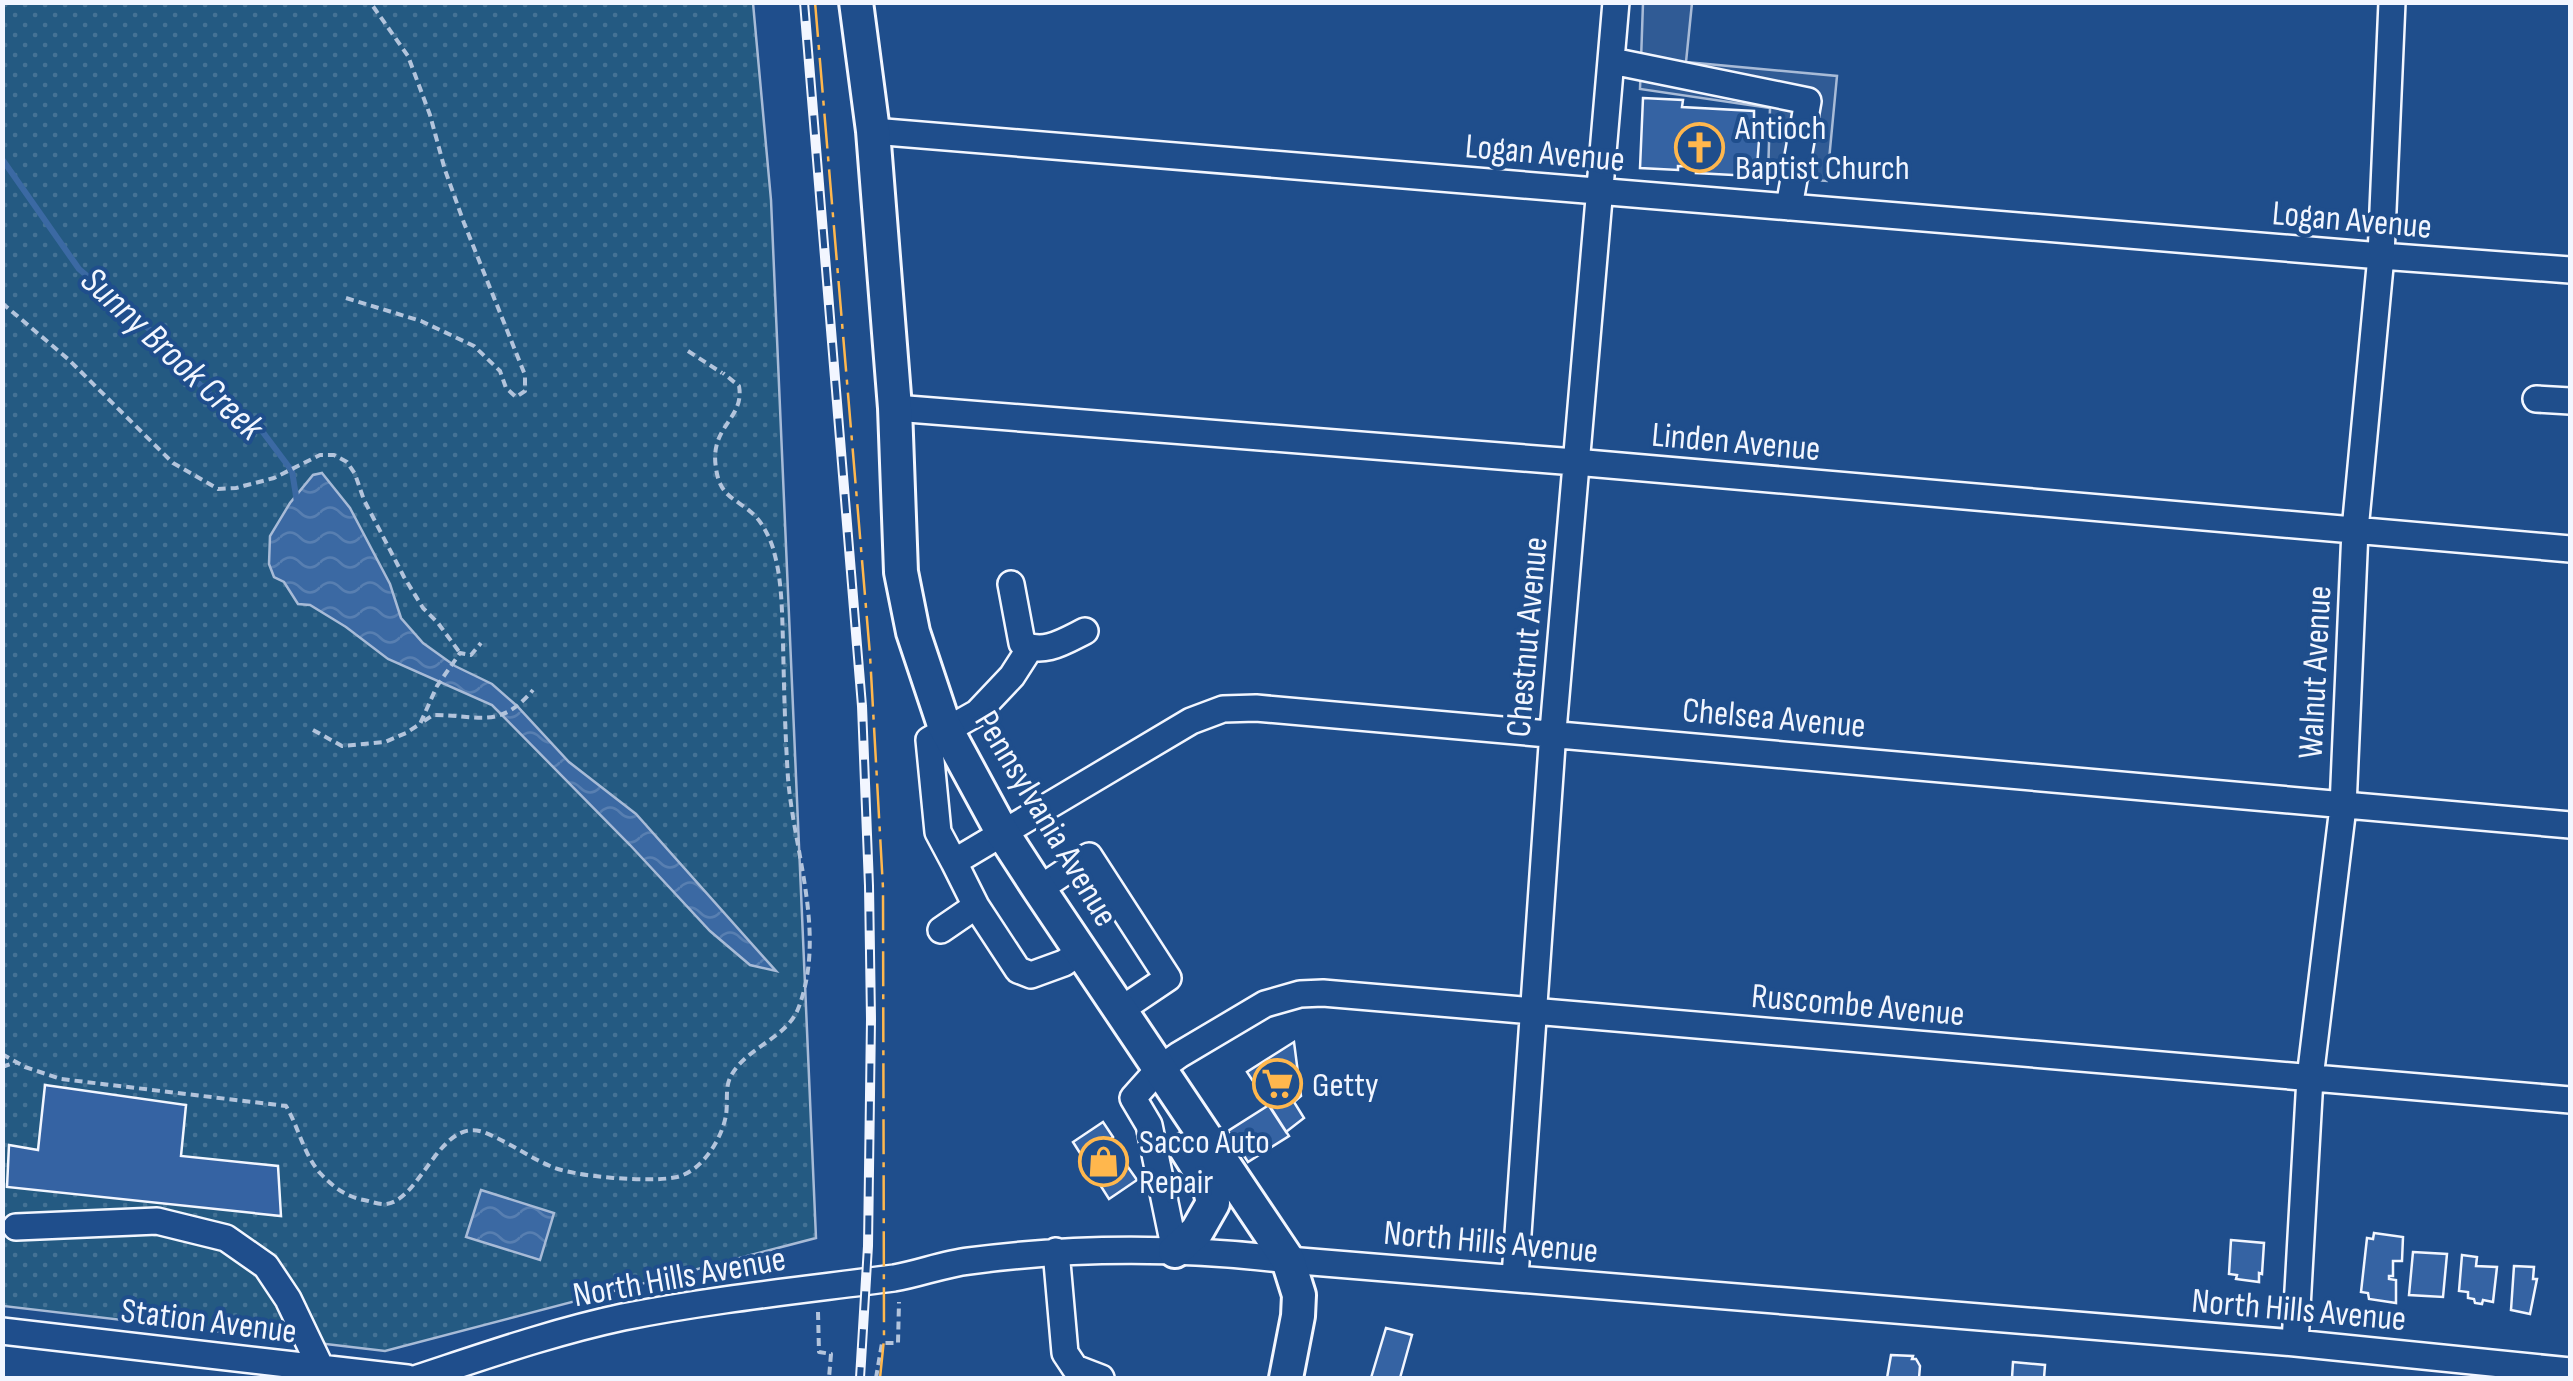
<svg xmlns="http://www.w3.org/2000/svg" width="2573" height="1381" font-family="'Sofia Sans Condensed',sans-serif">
	<defs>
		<pattern id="grass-dots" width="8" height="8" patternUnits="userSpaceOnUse" patternTransform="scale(2.5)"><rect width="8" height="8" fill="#245a82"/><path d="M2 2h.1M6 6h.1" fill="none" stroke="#447295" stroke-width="1.8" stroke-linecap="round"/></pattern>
		<pattern id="water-waves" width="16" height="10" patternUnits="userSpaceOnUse" patternTransform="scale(2.5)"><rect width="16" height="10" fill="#3b69a3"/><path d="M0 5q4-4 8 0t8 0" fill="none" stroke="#587fb1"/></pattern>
	</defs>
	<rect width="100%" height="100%" fill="#1f4e8c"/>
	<path fill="url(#grass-dots)" stroke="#a8bbd7" stroke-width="2.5" d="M3,3H753L771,200L816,1238L385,1351L3,1306Z"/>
	<path fill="#305b95" stroke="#a8bbd7" stroke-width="2.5" d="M1643,3H1692L1686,62L1837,76L1827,181L1768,177L1770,108L1640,89Z"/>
	<path fill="url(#water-waves)" stroke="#a8bbd7" stroke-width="2.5" d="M322,473L350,508L390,584L401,618L423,643L455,666L492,684L517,706L569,762L636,814L776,971L750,965L710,931L630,845L492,705L388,659L346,627L310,605L298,604L284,582L274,577L269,564L270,536L290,503L313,475Z
		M481,1190L554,1213L540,1260L466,1237Z"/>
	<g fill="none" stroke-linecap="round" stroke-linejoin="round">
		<path stroke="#3b69a3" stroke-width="6" d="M2,159L79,269L156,335L190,375L221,405L256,423L292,471L297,502"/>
	</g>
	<path fill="#3563a3" stroke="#f2f6ff" stroke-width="2.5" d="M1643,98L1683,100L1682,107L1754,111V127H1760L1757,167L1751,166V176L1696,173L1697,167L1678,166V170L1640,168Z
		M1294,1042L1301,1096L1294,1102L1304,1118L1286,1132L1247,1072Z
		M45,1085L186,1105L181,1156L278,1166L281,1216L7,1187L9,1145L38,1150Z
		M1269,1105L1289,1136L1248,1162L1228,1131Z
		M1103,1122L1113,1137L1109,1140L1137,1180L1109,1199L1073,1142Z
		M2374,1233L2403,1237L2402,1261H2393V1276H2389V1279L2396,1280V1303L2369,1299L2368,1293L2361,1292L2367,1238L2373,1239Z
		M2231,1240L2264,1243L2262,1274L2259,1273V1282L2236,1279L2237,1275L2229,1274Z
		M2413,1252L2447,1254L2443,1297L2409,1295Z
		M2462,1255L2477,1257L2476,1266L2497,1267L2493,1302L2483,1300L2482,1304L2475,1303L2474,1299L2468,1298V1292L2459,1291Z
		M2514,1266L2534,1267L2533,1279H2537L2530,1314L2511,1310Z
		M1386,1328L1412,1335L1400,1378H1371Z
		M1891,1355L1913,1356L1912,1359H1916L1920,1366L1919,1378H1887Z
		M2013,1362L2045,1365L2044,1378H2012Z"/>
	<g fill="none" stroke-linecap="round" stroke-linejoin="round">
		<defs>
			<path id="minor" d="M1612,61L1808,101L1789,207
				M873,131L2381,256L2570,270
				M2536,399L2570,401
				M895,408L1575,462L2570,549
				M1011,584L1022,643C1042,656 1065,641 1085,631
				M954,862L938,832L929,740L977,713L1012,676L1030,648
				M1039,889L1089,856L1168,978L1119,1011
				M941,930L976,906
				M1080,952L1064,963L1031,975L1018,970L976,906L954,862L1191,721L1223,709L1256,708C1694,743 2132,790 2570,825
				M16,1227L157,1221L226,1238L266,1266L288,1299L321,1368
				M1056,1251L1065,1353L1075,1368L1101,1378
				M1175,1251L1149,1125L1133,1098L1158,1070L1179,1055L1265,1004L1300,994L1323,993L2570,1100
				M1515,1277L1553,731L1616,2
				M2,1331L407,1378
				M2295,1343L2310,1078L2343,807L2355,530L2381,256L2392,2
				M418,1378C485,1356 553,1332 623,1317C713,1299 803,1290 894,1278C919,1274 943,1264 969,1261C1074,1247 1182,1247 1288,1260L2295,1343L2570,1371"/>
			<path id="major" d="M856,2L873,131L895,408L901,572L913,632L944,725L1002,832L1039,889L1288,1260L1299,1295L1298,1316L1286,1378
				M1175,1251L1197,1231L1213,1203L1209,1185L1186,1149"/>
		</defs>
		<use href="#minor" stroke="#f2f6ff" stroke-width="30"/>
		<use href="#major" stroke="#f2f6ff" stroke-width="38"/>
		<path stroke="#b3c4dc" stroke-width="4" stroke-dasharray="8 5" stroke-linecap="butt" d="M346,298L421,321L474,346L500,371L506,388L516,397L525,391V375L464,223L445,170L430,115L408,56L370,2
			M2,303L68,359L173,463L218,489L236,488L274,478L320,455H334L347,462L355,474L364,500L404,577L423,608L438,623L460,653
			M688,351L722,373
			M424,721L433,715C480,715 499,730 533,690
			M313,730L342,746L385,742L406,733L420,724L437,686L460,653L471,655L481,643
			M2,1054L25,1067L61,1079L286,1106C299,1128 303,1153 320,1173C332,1186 346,1197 364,1200C370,1201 379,1205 386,1204C421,1200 440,1117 483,1132C507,1141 527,1156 550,1166C573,1177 652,1183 677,1177C702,1171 722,1139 726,1115C728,1104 725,1088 730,1078C744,1048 786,1039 798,1009C827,935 794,853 788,778C785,732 784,687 783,642C782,612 782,580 774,552C772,542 764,526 757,518C739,498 720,500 716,468C709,426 745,419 739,386L723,373
			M2,1067L17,1062
			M818,1312L819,1352L831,1354L829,1378
			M876,1378L882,1343H898L899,1302"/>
		<use href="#minor" stroke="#1f4e8c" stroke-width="25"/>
		<use href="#major" stroke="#1f4e8c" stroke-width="32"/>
		<defs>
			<path id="rail" d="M804,2L862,706L869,886L871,1019L868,1246L860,1378"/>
		</defs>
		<use href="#rail" stroke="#f2f6ff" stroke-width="10"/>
		<use href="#rail" stroke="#1f4e8c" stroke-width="6" stroke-dasharray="19" stroke-linecap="butt"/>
		<path stroke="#ffb74d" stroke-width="2.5" stroke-dasharray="35 8 5 8" stroke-linecap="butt" d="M815,2L870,655L883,888L884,1339L880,1378"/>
	</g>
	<defs>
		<symbol id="church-ring" viewBox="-11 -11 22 22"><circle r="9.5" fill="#1f4e8c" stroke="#ffb74d" stroke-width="1.5"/><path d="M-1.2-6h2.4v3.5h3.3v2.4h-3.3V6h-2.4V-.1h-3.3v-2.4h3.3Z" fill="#ffb74d"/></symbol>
		<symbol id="supermarket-ring" viewBox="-11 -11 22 22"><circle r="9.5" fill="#1f4e8c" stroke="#ffb74d" stroke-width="1.5"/><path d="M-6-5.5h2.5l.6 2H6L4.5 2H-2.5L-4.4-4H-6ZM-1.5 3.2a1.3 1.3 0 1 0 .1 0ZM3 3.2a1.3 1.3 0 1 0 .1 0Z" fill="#ffb74d"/></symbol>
		<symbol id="shop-ring" viewBox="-11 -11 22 22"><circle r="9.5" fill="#1f4e8c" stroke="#ffb74d" stroke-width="1.5"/><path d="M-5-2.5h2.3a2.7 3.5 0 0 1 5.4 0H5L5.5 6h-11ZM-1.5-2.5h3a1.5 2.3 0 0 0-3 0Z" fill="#ffb74d"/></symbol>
	</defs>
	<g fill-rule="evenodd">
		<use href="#church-ring" x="1672" y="120" width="55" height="55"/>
		<use href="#supermarket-ring" x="1250" y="1056" width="55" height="55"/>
		<use href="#shop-ring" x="1076" y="1134" width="55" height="55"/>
	</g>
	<g text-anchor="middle" stroke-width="8" stroke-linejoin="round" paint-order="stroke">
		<g font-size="35" fill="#f2f6ff" stroke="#1f4e8c" text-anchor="start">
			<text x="1735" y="139">Antioch<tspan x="1735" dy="40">Baptist Church</tspan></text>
			<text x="1312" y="1096">Getty</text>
			<text x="1139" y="1153">Sacco Auto<tspan x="1139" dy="40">Repair</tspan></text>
		</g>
		<g font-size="35" fill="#f2f6ff" stroke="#1f4e8c">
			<text transform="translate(1545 152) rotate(5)" y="12">Logan Avenue</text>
			<text transform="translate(2352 219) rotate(5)" y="12">Logan Avenue</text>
			<text transform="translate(1736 441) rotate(5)" y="12">Linden Avenue</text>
			<text transform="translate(1526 637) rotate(-85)" y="12">Chestnut Avenue</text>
			<text transform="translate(2314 672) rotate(-87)" y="12">Walnut Avenue</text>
			<text transform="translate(1774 717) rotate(5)" y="12">Chelsea Avenue</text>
			<text transform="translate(1047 818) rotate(59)" y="12">Pennsylvania Avenue</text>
			<text transform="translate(1858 1004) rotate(5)" y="12">Ruscombe Avenue</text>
			<text transform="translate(1491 1241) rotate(5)" y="12">North Hills Avenue</text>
			<text transform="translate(679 1276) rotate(-10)" y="12">North Hills Avenue</text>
			<text transform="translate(2299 1309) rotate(5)" y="12">North Hills Avenue</text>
			<text transform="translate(209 1320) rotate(7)" y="12">Station Avenue</text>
		</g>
		<g font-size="38" font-style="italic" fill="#f2f6ff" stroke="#1f4e8c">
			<text transform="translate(173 353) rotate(43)" y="13">Sunny Brook Creek</text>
		</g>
	</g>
	<rect width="2573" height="1381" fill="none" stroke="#f2f6ff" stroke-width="10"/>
</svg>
